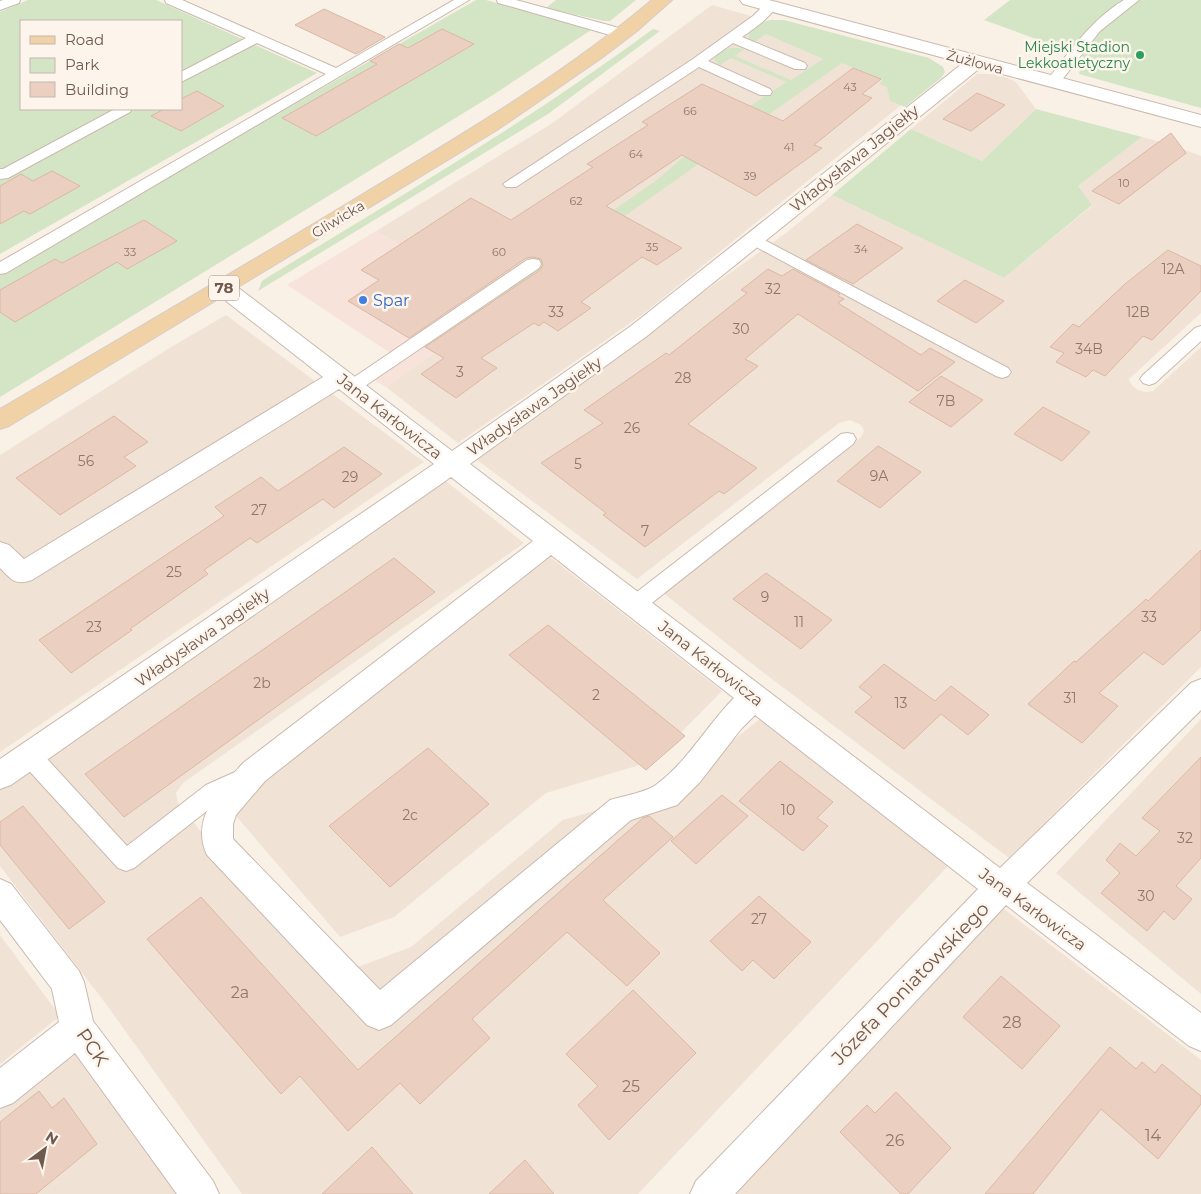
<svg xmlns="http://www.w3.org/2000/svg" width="1201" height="1194" font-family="Montserrat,sans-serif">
	<rect width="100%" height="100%" fill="#f9f1e6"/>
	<path fill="#f0e3d6" d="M712,5L870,50L937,76L643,314L458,443L386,387L502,305L376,231L551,124Z
		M977,74H996L1015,81L1036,109L982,161L911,129Z
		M1142,137L1169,144L1201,156V313L1129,379L1131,384L1136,389L1145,392L1153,391L1201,347V667L1009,858L756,667L662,592L861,437L864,431L861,425L850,420L839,423L637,579L473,457L786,233L832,195L1004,278L1092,206L1078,186Z
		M226,315L424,462L0,752V455L171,347Z
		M442,478L524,543L183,783L176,793L178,804L318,971L334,976L411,947L563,820L673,788L760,719L948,866L638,1194H242L106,1004L0,866V786Z
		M550,557L722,691L653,761L546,793L394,917L340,937L218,795Z
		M1201,719V994L1056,873Z
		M1000,906L1201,1060V1194H717Z
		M0,935L60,1016L0,1064Z
		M80,1045L184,1194H0V1110Z"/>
	<path fill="#f8e3db" d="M376,231L503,305L386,387L365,375L392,354L287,285Z"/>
	<path fill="#d4e5c6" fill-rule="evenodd" d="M28,0H156L317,73L0,254V12ZM21,21H181V109H21Z
		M476,0H486L591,30L493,95L0,397V273Z
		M556,0H636L610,21H604L546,8Z
		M1010,0H1201V108L1079,74L1083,56L984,20Z
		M770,20H784L929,58L943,67L945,72L942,77L905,107L890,101L887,87L879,84L883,80L842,63L473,323L463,317L550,259L547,257L658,179L732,115L735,116L786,82L731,58L720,65L714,59C721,48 732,46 744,49L735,56L791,80L823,59L766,34L753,43L749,39V33L759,24Z
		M653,29L660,31L548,114L258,291L262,281L268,277C399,197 530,120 653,29Z
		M1036,109L1142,137L1078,186L1092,205L1004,278L832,195L911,129L982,161Z"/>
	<path fill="#ebd0c1" stroke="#dcb7a4" d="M324,9L385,37L356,54L295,25Z
		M442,29L474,44L316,136L282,118L377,64L370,61L399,44L408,48Z
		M853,68L881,79L862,94L872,98L814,145L822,148L756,196L682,155L606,206L682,248L657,265L642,257L581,302L591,308L558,331L544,322L539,326L534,323L481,358L497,368L456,398L421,374L444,358L425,347L540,270L543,265L541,259L533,257L526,258L409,338L348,301L379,280L361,270L471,198L511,220L593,167L587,164L648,125L642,122L702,84L783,121Z
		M197,91L224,106L181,131L151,116L164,109H181V99Z
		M977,93L1005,105L971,131L943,119Z
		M1171,133L1186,153L1119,204L1092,191Z
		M52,171L80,186L30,214L24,211L0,224V186L21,174L33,181Z
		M144,220L177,241L127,269L117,262L15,322L0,312V290L55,259L62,263Z
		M857,224L903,248L853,284L806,260Z
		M1168,250L1201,266V291L1152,340L1143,336L1105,376L1093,370L1086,377L1056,362L1064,353L1050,347L1073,324L1079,327L1125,284Z
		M768,269L782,276L793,269L840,294L838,296L844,299L838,303L921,355L930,348L955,362L918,391L798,314L745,359L758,366L688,424L757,468L724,494L719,491L645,547L603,515L606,513L541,463L603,423L584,410L666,353L669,355L747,293L741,290Z
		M965,280L1004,301L976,323L937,301Z
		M941,376L983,400L951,427L909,402Z
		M1043,407L1090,432L1062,461L1014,434Z
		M114,416L148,442L124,457L136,466L60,515L16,478Z
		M878,446L921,472L880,508L837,481Z
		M344,447L382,474L334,508L323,499L257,543L250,538L204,570L208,574L130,629L132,630L71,673L39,640L224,516L215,507L261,477L278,491Z
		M1201,550V630L1163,665L1144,652L1099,693L1118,706L1082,743L1028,704L1074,661L1076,662L1146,599L1148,601Z
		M394,558L435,592L124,817L85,774Z
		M766,573L832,620L801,649L733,599Z
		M548,625L685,736L646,770L509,655Z
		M884,664L935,701L951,686L989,715L968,735L941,714L904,749L855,712L872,697L859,687Z
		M428,748L489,804L390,887L329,826Z
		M1201,757V858L1176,886L1192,899L1174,920L1164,911L1147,931L1101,893L1120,873L1106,860L1120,843L1136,856L1160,831L1142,818Z
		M780,761L833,802L817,818L828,826L803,851L739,801Z
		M722,795L748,816L696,864L671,841Z
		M23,806L105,902L69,929L0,845V822Z
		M649,816L673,837L603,900L660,953L627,986L567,932L472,1019L490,1038L420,1104L400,1083L348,1131L300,1076L281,1094L147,939L201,897L358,1070L643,818Z
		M759,896L811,942L774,979L753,960L742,971L710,941Z
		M1001,976L1060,1026L1022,1069L963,1017Z
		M633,990L696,1053L609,1140L578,1105L598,1086L566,1054Z
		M1110,1047L1136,1069L1142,1062L1155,1073L1162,1064L1201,1096V1104L1158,1159L1101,1109L1033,1194H985Z
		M39,1091L52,1108L64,1098L97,1144L36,1194H0V1122Z
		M896,1092L951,1148L908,1194H901L840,1132L867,1105L875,1113Z
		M372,1147L413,1194H322Z
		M525,1160L554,1194H489Z"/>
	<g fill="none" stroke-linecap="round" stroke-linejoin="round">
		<defs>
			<path id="lane" d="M3,0H20L19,3L0,10V1Z
				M165,0H182L336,68L454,0H469L6,273L0,274V262L326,74L257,43L181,82V72L246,38L166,3Z
				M497,0H516L612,26L627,31L629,34L627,37H617L513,7L498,3Z
				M1124,0H1139L1100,31L1058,85H1048L1046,82L1048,79C1071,50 1091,20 1124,0Z
				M771,2L776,3L777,6C768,19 755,28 742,37L805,63L807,66L805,69H795L733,43L708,61L770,89L772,92L770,95H760L699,67L516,187H506L503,184L693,59L753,16L766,3Z
				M115,109H132L130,112L8,178L0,179V169H3Z
				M753,234L1008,368L1011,372L1008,376L1002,378L996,376L747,242L745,239L747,236Z
				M533,259L539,260L541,264L539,268L359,390L353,392L347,390L344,386L347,382L527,260Z
				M1201,326V341L1155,383L1149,385L1143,383L1140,379L1143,375L1195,328Z
				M847,433L853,434L856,439L853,444L643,610L636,612L629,610L626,604L629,598L841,434Z
				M30,747L38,749L127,846L206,785L244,768L252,771L255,778L252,785L222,799L134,868L126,871L118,868L22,763L19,756L22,749Z"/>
			<path id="street" d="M740,0H769L1201,115V127L980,68L647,336L470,464L1000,868L1191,683L1201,679V710L1027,883L1201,1013V1051L1189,1046L1006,905L735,1194H690L696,1181L978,889L755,715L741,729L700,782L677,805L631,820L391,1025L379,1030L367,1025L207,855C190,818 220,789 243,763L533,541L451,477L11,785L0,789V759L434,464L339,389L32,580C15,586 11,579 0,568V542L9,545L24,559L323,377L216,293L213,288L216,283L224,281L232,283L452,451L631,326L963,63L743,4ZM551,555L734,698C707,725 688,761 657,784C648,792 623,796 610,800L380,990L233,839V824L236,815L265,781Z
				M0,879L11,884L79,971L84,982L93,1021L213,1181L219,1194H177L75,1053L13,1103L0,1108V1068L59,1022L52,989L0,920Z"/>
			<path id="primary" d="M652,0H672L637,31L603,57L497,130L9,426L0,429V409C121,338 243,267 363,194C463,134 563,75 652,0Z"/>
		</defs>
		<use href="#lane" stroke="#cab9ae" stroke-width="2"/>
		<use href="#street" stroke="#cab9ae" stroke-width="2"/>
		<use href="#primary" stroke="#d4cdca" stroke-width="2"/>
		<use href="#lane" fill="#fff" fill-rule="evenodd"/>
		<use href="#street" fill="#fff" fill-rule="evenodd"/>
		<use href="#primary" fill="#f0d2a6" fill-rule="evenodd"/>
	</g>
	<circle fill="#2e9e5b" stroke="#fdf5ec" stroke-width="2" cx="1140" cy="55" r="5"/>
	<circle fill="#3f7fe0" stroke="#fdf5ec" stroke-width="2" cx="363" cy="300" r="5"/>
	<g text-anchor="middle" stroke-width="5" stroke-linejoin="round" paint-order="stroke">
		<g font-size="11" fill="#8f776b">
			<text x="850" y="91">43</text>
			<text x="690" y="115">66</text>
			<text x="789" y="151">41</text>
			<text x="636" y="158">64</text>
			<text x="750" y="180">39</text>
			<text x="1124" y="187">10</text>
			<text x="576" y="205">62</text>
			<text x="652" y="251">35</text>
			<text x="861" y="253">34</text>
			<text x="130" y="256">33</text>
			<text x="499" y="256">60</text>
		</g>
		<g font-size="14" fill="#27864d" stroke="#fdf5ec" text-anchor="end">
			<text x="1130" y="52">Miejski Stadion<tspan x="1130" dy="16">Lekkoatletyczny</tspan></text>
		</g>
		<g font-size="14" fill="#70594e" stroke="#fdf5ec">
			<text transform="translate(975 62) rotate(15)" y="5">Żużlowa</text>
			<text transform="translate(338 219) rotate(-31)" y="5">Gliwicka</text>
		</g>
		<g font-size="14" fill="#8f776b">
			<text x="1173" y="274">12A</text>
			<text x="773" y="294">32</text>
			<text x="556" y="317">33</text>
			<text x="1138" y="317">12B</text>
			<text x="741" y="334">30</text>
			<text x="1089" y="354">34B</text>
			<text x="460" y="377">3</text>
			<text x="683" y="383">28</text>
			<text x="946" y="406">7B</text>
			<text x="632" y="433">26</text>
			<text x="86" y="466">56</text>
			<text x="578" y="469">5</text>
			<text x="879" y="481">9A</text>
			<text x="350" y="482">29</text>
			<text x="259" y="515">27</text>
			<text x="645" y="536">7</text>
			<text x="174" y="577">25</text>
			<text x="765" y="602">9</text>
			<text x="1149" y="622">33</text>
			<text x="799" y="627">11</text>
			<text x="94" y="632">23</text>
			<text x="262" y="688">2b</text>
			<text x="596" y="700">2</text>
			<text x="1070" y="703">31</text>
			<text x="901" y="708">13</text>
			<text x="788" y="815">10</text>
			<text x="410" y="820">2c</text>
			<text x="1185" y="843">32</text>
			<text x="1146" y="901">30</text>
			<text x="759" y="924">27</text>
		</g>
		<rect fill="#fdf5ec" stroke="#9a887d" stroke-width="1" x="209" y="275.5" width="30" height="25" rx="4"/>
		<g font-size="15" font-weight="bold" fill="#70594e">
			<text x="224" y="293">78</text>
		</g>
		<g font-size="16" fill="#70594e" stroke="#fdf5ec">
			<text transform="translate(854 158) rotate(-39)" y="6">Władysława Jagiełły</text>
			<text transform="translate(534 406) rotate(-35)" y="6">Władysława Jagiełły</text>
			<text transform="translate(390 416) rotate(38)" y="6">Jana Karłowicza</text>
			<text transform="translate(202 637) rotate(-35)" y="6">Władysława Jagiełły</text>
			<text transform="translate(711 663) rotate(38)" y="6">Jana Karłowicza</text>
			<text transform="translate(1033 909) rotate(36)" y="6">Jana Karłowicza</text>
		</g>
		<g font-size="16" fill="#366cbe" stroke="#fdf5ec" text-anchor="start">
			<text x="373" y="306">Spar</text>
		</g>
		<g font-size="16" fill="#8f776b">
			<text x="240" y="998">2a</text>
			<text x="1012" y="1028">28</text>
			<text x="631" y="1092">25</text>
			<text x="1153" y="1141">14</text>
			<text x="895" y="1146">26</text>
		</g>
		<g font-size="19" fill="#70594e" stroke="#fdf5ec">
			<text transform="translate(910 983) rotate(-46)" y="7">Józefa Poniatowskiego</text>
			<text transform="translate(93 1047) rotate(56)" y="7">PCK</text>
		</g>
	</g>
	<rect x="20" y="20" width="162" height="90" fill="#fdf5ec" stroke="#c5b7ad"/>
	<rect x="30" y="36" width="25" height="8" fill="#f0d2a6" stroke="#c5b7ad"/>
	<text x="65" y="45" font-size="15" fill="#70594e">Road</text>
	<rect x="30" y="58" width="25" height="15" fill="#d4e5c6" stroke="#c5b7ad"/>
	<text x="65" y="70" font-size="15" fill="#70594e">Park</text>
	<rect x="30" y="82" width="25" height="15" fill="#ebd0c1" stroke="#c5b7ad"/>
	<text x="65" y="95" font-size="15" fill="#70594e">Building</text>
	<g transform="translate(45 1149) rotate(32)" stroke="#fdf5ec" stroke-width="4" paint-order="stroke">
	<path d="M0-4L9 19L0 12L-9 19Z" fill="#70594e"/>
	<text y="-8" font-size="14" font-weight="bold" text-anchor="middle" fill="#70594e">N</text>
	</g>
</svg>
